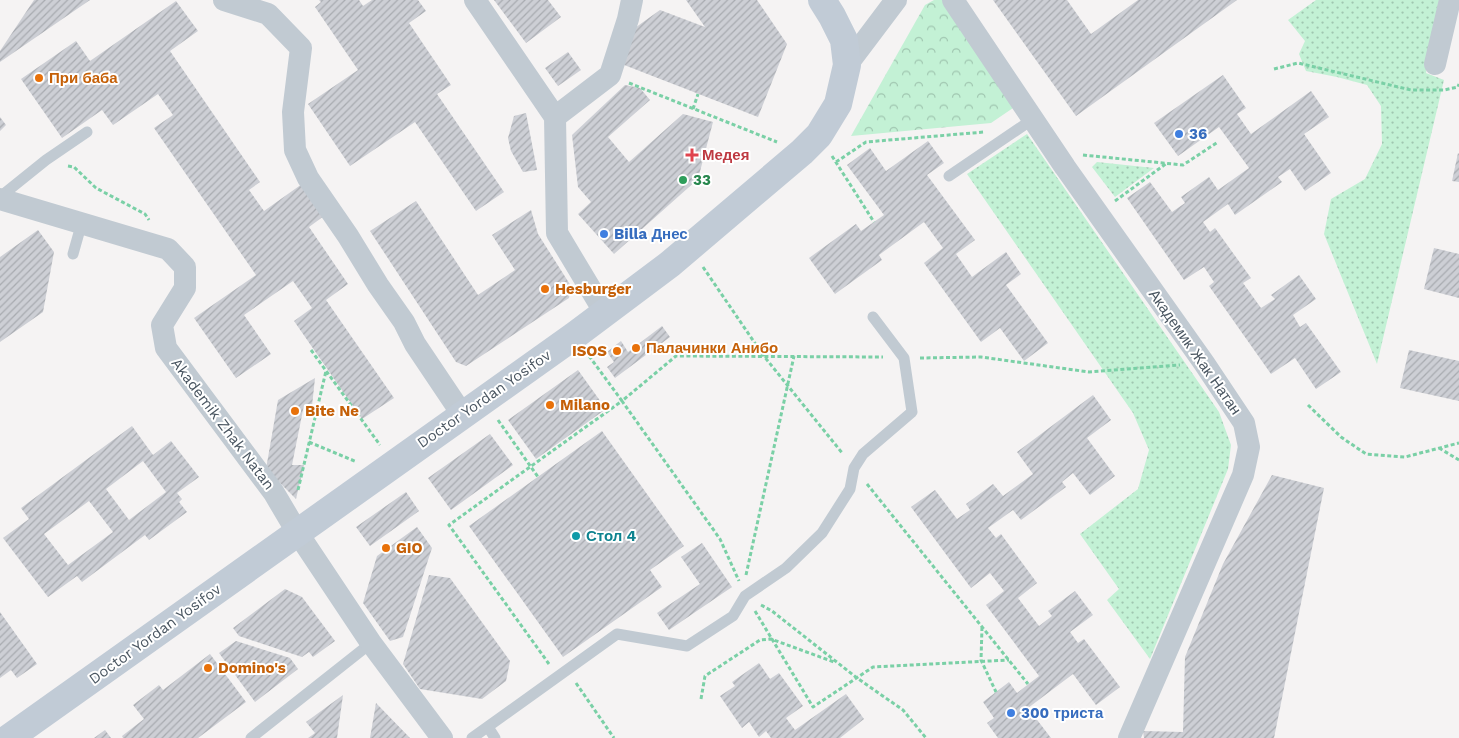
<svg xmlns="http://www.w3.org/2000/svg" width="1459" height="738" font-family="'Work Sans',sans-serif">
	<defs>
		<pattern id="grass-dots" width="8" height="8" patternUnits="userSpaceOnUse" patternTransform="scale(1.25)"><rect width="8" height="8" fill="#c3f1d5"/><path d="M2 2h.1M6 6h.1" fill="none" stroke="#a0c6b0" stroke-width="1.8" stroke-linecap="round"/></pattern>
		<pattern id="forest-crowns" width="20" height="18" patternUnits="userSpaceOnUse" patternTransform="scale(1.25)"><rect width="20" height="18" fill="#c3f1d5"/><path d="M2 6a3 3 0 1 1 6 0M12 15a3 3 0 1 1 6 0" fill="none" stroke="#a0c6b0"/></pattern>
		<pattern id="building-hatch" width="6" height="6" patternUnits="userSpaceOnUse" patternTransform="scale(1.25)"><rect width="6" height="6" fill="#cdcfd5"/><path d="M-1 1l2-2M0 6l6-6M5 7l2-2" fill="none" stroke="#a8abb0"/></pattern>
	</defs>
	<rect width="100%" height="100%" fill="#f5f3f3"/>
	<path fill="url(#grass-dots)" d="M1316,0H1440L1426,73L1444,80L1377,364L1324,234L1331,199L1365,179L1382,144L1381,106L1367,85L1337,77L1306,71L1299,54L1305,41L1288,20Z
		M1027,134L1219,412L1231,445L1228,469L1150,659L1107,600L1119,589L1080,534L1138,489L1149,450L1133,413L967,174Z
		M1097,162L1154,168L1115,197L1092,167Z"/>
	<path fill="url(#forest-crowns)" d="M934,0H942L1016,106L991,123L851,136L925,5Z"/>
	<path fill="url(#building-hatch)" fill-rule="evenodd" d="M34,0H90L0,62V51Z
		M319,0H359L363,6L372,0H418L426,11L409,23L451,85L437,94L504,192L476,211L415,122L350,166L308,104L358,70L315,7L321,2Z
		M494,0H548L561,17L526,43Z
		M686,0H757L787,44L758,117L619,63L632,30L660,10L705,27Z
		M993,0H1067L1091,34L1138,0H1237L1076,116Z
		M176,1L198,31L170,51L260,182L249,190L264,211L302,184L324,216L309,227L348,284L326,300L394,398L362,419L294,321L312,308L293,281L244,315L271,354L236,378L194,318L256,275L154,128L173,115L158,94L113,125L102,110L62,138L21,79L76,41L90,61Z
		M568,52L581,70L558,86L545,68Z
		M1223,75L1246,108L1237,114L1251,134L1311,91L1329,117L1304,134L1331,173L1305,191L1290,169L1278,177L1282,182L1235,215L1228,204L1203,222L1210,232L1215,228L1251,278L1243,283L1261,308L1275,299L1271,295L1299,275L1316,299L1293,315L1300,327L1306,323L1341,372L1316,389L1295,358L1271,374L1209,286L1214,282L1204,267L1184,280L1127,198L1150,182L1172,212L1185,203L1181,197L1209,177L1218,190L1249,168L1219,127L1178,156L1154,123Z
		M625,85L640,88L650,100L608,137L629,162L683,114L713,122L698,179L614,254L578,214L591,202L578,187L572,135Z
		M526,113L537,170L523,172L511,151L508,138L514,116Z
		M0,117L6,125L0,131Z
		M928,141L944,163L927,175L975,240L956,254L972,277L1006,252L1021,274L1006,285L1048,343L1024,361L1000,328L981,342L924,263L943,248L924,222L879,255L882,260L835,294L809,258L856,224L861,231L884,215L847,165L870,148L886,171Z
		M1458,153L1459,154V182L1452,181Z
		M416,201L478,295L515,270L492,235L531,210L538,234L571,286L569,298L466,366L456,362L370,231Z
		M38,230L54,252L43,312L0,342V257Z
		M1434,248L1459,254V298L1424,289Z
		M662,326L670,337L615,378L607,367L614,362L607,352L621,341L628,352Z
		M1409,350L1459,361V401L1400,388Z
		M578,370L606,409L536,459L508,420Z
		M315,378L312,406L304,405L292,465H304L296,499L266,469L278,400Z
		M1093,395L1111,420L1087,438L1115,476L1090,495L1073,473L1062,482L1066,487L1021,520L1013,510L988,528L996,538L1001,534L1037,583L1018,598L1039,626L1052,616L1048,611L1075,591L1093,615L1070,632L1078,643L1084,639L1120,687L1096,705L1073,674L1028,708L1051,738H998L987,723L994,718L983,702L1009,682L1017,693L1039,676L986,605L1004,591L990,573L971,588L911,507L935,490L957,519L970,510L966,504L993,484L1003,496L1033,474L1017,452Z
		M132,426L153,455L171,441L199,477L177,493L182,499L179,502L187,512L149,540L145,535L82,582L77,576L48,597L3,538L29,519L21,508ZM143,461L166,492L129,520L106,489ZM89,501L113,532L68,565L44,534Z
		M602,431L684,546L650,570L662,587L563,657L469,526Z
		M490,434L513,465L451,510L428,478Z
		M1272,475L1324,488L1274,738H1144L1143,731L1183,732L1185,657L1223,564Z
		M406,492L419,511L370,546L356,527Z
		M417,527L432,548L403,637L390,641L363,603L377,556Z
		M702,543L732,587L669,630L657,613L700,584L681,557Z
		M429,575L450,578L510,661L506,681L482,699L420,689L403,664Z
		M285,589L302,597L335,641L313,657L309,652L302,657L239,636L233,628Z
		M0,612L37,664L17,678L11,670L0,678Z
		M236,641L290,658L298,669L255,702L219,653Z
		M210,654L246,702L198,738H123L122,736L144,719L133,705L159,685L163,690Z
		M759,663L770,679L779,673L803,706L786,718L795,730L846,694L864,719L840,738H771L766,731L759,737L749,722L742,728L720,696L735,686L732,682Z
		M343,695L337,738H308L315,733L306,722Z
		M376,703L410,738H370Z
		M105,730L111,738H94Z"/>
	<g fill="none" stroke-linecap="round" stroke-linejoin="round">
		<path stroke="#7ad0a6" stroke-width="3" stroke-dasharray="4 2.5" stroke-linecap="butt" d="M1274,69L1298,63L1411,90H1444L1458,87L1459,84
			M629,83L777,142
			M693,109L698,94
			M1083,155L1183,165L1218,142
			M832,156L874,222
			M836,162L866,142L984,132
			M68,166L74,167L96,188L145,214L149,220
			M1115,201L1167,163
			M703,267L763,355L843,454
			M311,350L380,445
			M589,356L622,401L676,356L883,357
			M920,358L981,357L1089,372L1180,365
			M1308,405L1341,437L1366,454L1405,457L1459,443
			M498,420L538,477
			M309,442L357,462
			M1439,448L1459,460
			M867,484L1028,684
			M298,490L326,371
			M746,575L794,356
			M761,605L772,611L857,678L903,710L926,738
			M755,611L813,707L873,667L1009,660
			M982,627L981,660L996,692
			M549,664L449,525L622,401L720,539L739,581
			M576,683L614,738
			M701,699L705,676L760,640L771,639L834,662"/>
		<path stroke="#c1cad2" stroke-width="11" d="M949,176L1033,119
			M0,197L46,160L87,132
			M73,254L82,222
			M488,727L495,738
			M251,738L371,643
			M472,738L617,634L687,646L733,616L745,596L786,568L822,533L850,489L854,468L863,454L912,412L904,358L873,317"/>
		<path stroke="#c1cad2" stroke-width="22" d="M224,0L268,14L301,48L293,112L295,150L308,178L348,236L378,285L404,322L415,344L462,414
			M475,0L555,117L557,233L605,313
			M953,0L1065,167L1204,363L1244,423L1249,447L1243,475L1129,738
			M1435,64L1450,0
			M847,65L896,0
			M555,117L610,75L628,19L632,0
			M0,199L168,249L185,267V288L162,325L166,348L274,493L297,532L371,643L442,738"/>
		<path stroke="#c1cbd6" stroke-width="28" d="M9,738L574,336L670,264L802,152L819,135L838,104L847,65L844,40L832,16L822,0"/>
	</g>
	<g fill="#e8710a" stroke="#fff" stroke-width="2">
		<circle cx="39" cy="78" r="5"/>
		<circle cx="545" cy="289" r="5"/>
		<circle cx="636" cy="348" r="5"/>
		<circle cx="617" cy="351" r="5"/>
		<circle cx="550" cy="405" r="5"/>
		<circle cx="295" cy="411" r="5"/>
		<circle cx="386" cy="548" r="5"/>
		<circle cx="208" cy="668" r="5"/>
	</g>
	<g fill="#3f7fe0" stroke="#fff" stroke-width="2">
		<circle cx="1179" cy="134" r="5"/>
		<circle cx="604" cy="234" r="5"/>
		<circle cx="1011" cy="713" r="5"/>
	</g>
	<path fill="#e0444e" stroke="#fff" stroke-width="2" d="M689.5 147.5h5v5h5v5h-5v5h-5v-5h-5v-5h5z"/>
	<circle fill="#2e9e5b" stroke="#fff" stroke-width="2" cx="683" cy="180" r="5"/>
	<circle fill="#0f9aa8" stroke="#fff" stroke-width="2" cx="576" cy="536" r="5"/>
	<g text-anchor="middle" stroke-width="4" stroke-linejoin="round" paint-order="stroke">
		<g font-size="15" font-weight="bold" fill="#c56008" stroke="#fff" text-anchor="start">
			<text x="49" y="83">При баба</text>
			<text x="555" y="294">Hesburger</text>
			<text x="646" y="353">Палачинки Анибо</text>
			<text x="607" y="356" text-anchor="end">ISOS</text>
			<text x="560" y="410">Milano</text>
			<text x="305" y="416">Bite Ne</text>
			<text x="396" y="553">GIO</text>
			<text x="218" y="673">Domino's</text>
		</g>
		<g font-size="15" font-weight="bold" fill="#366cbe" stroke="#fff" text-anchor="start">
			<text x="1189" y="139">36</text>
			<text x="614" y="239">Billa Днес</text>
			<text x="1021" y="718">300 триста</text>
		</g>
		<g font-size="15" font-weight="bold" fill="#be3a42" stroke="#fff" text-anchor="start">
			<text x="702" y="160">Медея</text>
		</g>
		<g font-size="15" font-weight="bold" fill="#27864d" stroke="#fff" text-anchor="start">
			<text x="693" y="185">33</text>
		</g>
		<g font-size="15" fill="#4a5661" stroke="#fff">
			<text transform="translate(1195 352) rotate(55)" y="5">Академик Жак Натан</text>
			<text transform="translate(484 399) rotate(-35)" y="5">Doctor Yordan Yosifov</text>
			<text transform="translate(223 424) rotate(53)" y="5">Akademik Zhak Natan</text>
			<text transform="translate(155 634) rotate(-36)" y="5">Doctor Yordan Yosifov</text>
		</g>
		<g font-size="15" font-weight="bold" fill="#0d838f" stroke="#fff" text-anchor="start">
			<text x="586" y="541">Стол 4</text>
		</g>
	</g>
</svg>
